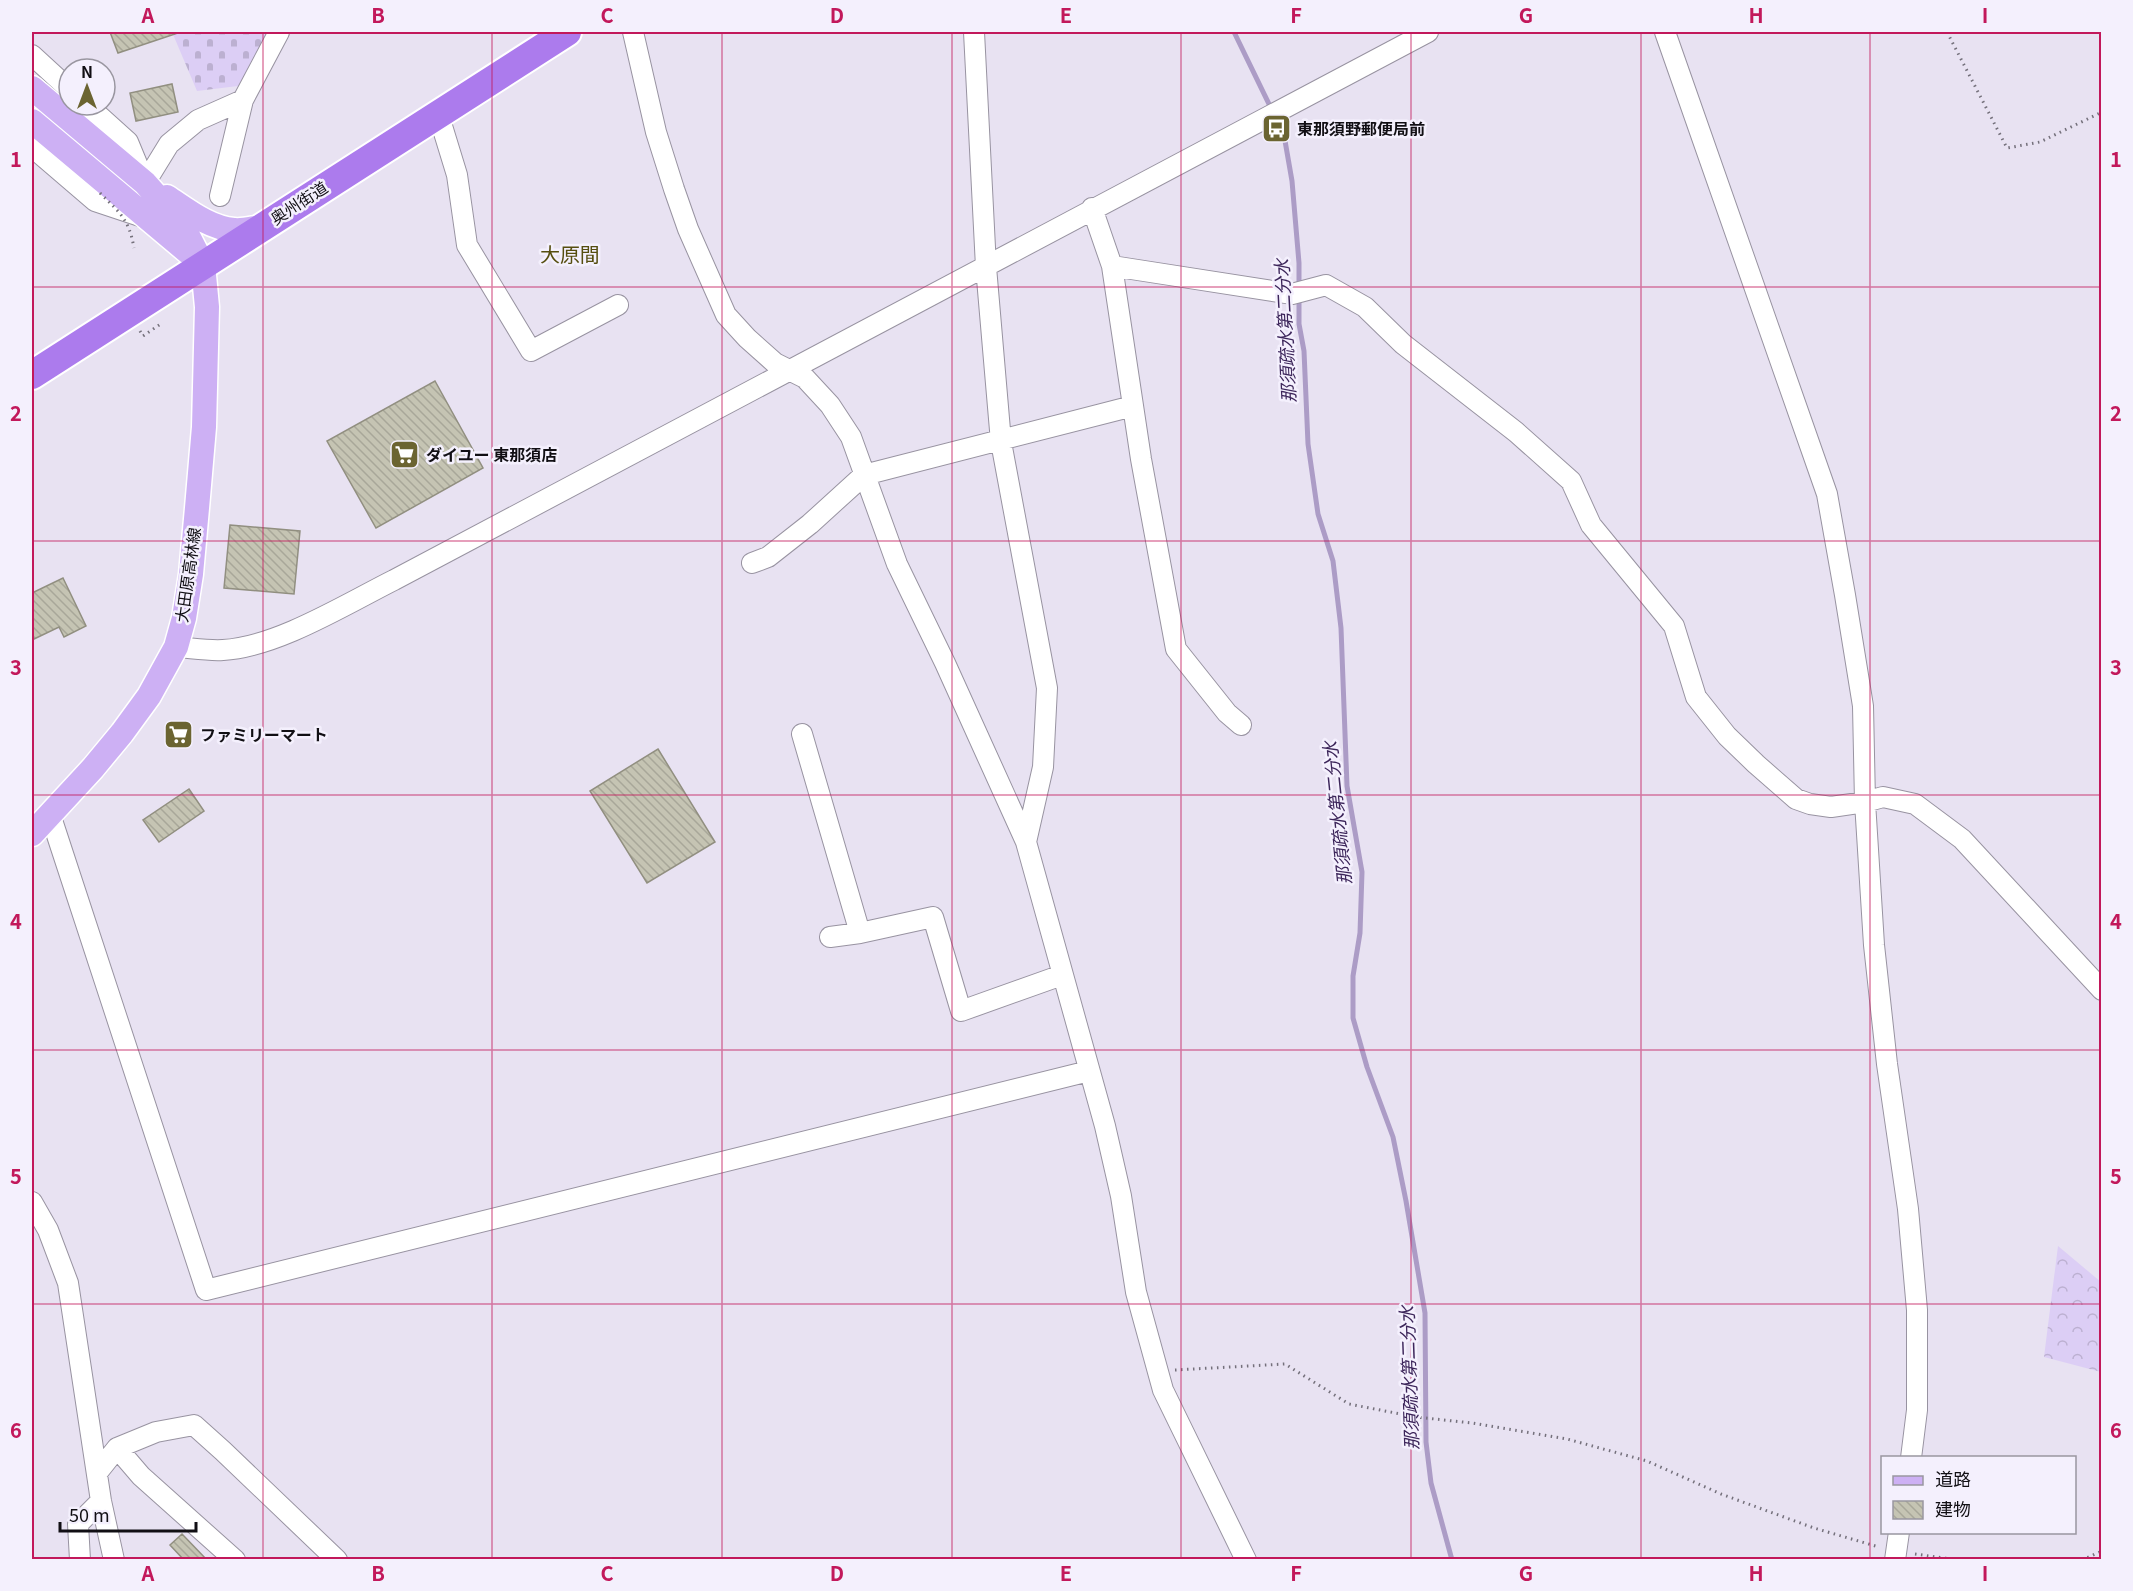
<svg xmlns="http://www.w3.org/2000/svg" width="2133" height="1591" font-family="Georgia,'Noto Sans JP',serif">
	<defs>
		<pattern id="forest-crowns" width="20" height="18" patternUnits="userSpaceOnUse" patternTransform="scale(1.5)"><rect width="20" height="18" fill="#dccef5"/><path d="M2 6a3 3 0 1 1 6 0M12 15a3 3 0 1 1 6 0" fill="none" stroke="#bcb0d1"/></pattern>
		<pattern id="cemetery-stones" width="16" height="16" patternUnits="userSpaceOnUse" patternTransform="scale(1.5)"><rect width="16" height="16" fill="#dccef5"/><path d="M2 7V4a2 2 0 0 1 4 0v3zM10 15v-3a2 2 0 0 1 4 0v3z" fill="#bcb0d1"/></pattern>
		<pattern id="building-back-hatch" width="6" height="6" patternUnits="userSpaceOnUse" patternTransform="scale(1.5)"><rect width="6" height="6" fill="#c5c4b3"/><path d="M-1 5l2 2M0 0l6 6M5-1l2 2" fill="none" stroke="#a8a799"/></pattern>
	</defs>
	<rect width="100%" height="100%" fill="#e8e2f2"/>
	<path fill="url(#forest-crowns)" d="M2058,1246L2101,1282V1372L2044,1357Z"/>
	<path fill="url(#cemetery-stones)" d="M172,32H271L247,80L238,86L197,91Z"/>
	<g fill="none" stroke-linecap="round" stroke-linejoin="round">
		<path stroke="#ac9cc6" stroke-width="5" d="M1234,32L1284,135L1292,181L1299,263V287
			M1299,297V324L1304,351L1308,444L1318,514L1333,561L1341,628L1347,786L1362,872L1360,933L1353,976V1018L1367,1067L1393,1137L1406,1201L1425,1313L1426,1442L1431,1483L1452,1560"/>
	</g>
	<path fill="url(#building-back-hatch)" stroke="#918f80" stroke-width="1.5" d="M110,32H175V34L118,53Z
		M172,84L178,112L136,121L130,93Z
		M435,381L483,468L376,528L327,441Z
		M230,525L300,531L294,594L224,588Z
		M63,578L86,626L64,637L59,627L32,640V593Z
		M658,749L715,842L647,883L590,791Z
		M189,789L204,811L159,842L143,820Z
		M182,1534L207,1560H184L170,1545Z"/>
	<g fill="none" stroke-linecap="round" stroke-linejoin="round">
		<defs>
			<path id="minor" d="M633,32L656,132L674,189L688,229L726,315L747,338L775,363L805,378L830,405L851,437L897,564L945,663L1026,842L1105,1126L1121,1196L1136,1292L1163,1390L1246,1560
				M974,32L986,267L1001,442L1047,688L1043,767L1026,842
				M1665,32L1827,494L1845,595L1863,706L1865,802L1874,945L1887,1064L1908,1209L1917,1310V1410L1911,1458
				M32,55L69,89
				M87,105L128,142L145,183
				M438,113L457,175L467,245L531,351L618,305
				M32,147L95,201L143,217
				M145,183L169,144L198,120L243,100L279,32
				M220,196L243,100
				M1092,208L1112,266L1292,294L1326,285L1365,307L1403,344L1516,432L1571,481L1591,525L1674,626L1696,697L1727,736L1756,764L1796,799L1810,804L1831,807L1865,802L1883,797L1915,804L1962,839L2102,990
				M1112,266L1141,459L1176,649L1227,713L1241,725
				M752,563L768,557L810,524L864,475L1133,406
				M176,647C191,648 208,651 223,650C277,647 346,604 394,580L1428,32
				M802,734L860,933
				M50,814L206,1290L1089,1071
				M830,937L860,933L933,917L961,1011L1062,975
				M32,1202L48,1230L68,1283L101,1501L114,1560
				M117,1448L141,1476L235,1560
				M97,1473L117,1448L156,1432L194,1425L223,1451L337,1560
				M80,1560L78,1524L101,1501
				M1895,1560L1899,1532"/>
			<path id="major" d="M32,88L145,183L168,209L186,232L203,265L207,307L204,427L197,508L191,574L184,618L176,647L149,696L122,733L93,768L32,834
				M32,121L188,252
				M167,197C187,210 209,228 234,230C243,231 253,228 262,227"/>
			<path id="highway" d="M32,375L567,32"/>
		</defs>
		<use href="#minor" stroke="#9893a1" stroke-width="22"/>
		<use href="#major" stroke="#fff" stroke-width="27"/>
		<use href="#highway" stroke="#fff" stroke-width="32"/>
		<path stroke="#74707b" stroke-width="3" stroke-dasharray="1.5 4.5" stroke-linecap="butt" d="M1947,32L2007,148L2040,142L2102,112
			M140,331L143,336L162,323
			M1175,1370L1285,1364L1349,1404L1416,1417L1472,1423L1567,1439L1647,1461L1721,1494L1814,1528L1879,1547
			M1915,1554L1958,1560
			M2082,1560L2102,1551"/>
		<use href="#minor" stroke="#fff" stroke-width="20"/>
		<use href="#major" stroke="#cdb0f4" stroke-width="24"/>
		<use href="#highway" stroke="#ac7bed" stroke-width="28"/>
		<path stroke="#74707b" stroke-width="3" stroke-dasharray="1.5 4.5" stroke-linecap="butt" d="M100,193C120,213 129,219 134,248"/>
	</g>
	<path fill="none" stroke="#c2185b" stroke-width="1.5" stroke-opacity="0.55" d="M263,32V1560M492,32V1560M722,32V1560M952,32V1560M1181,32V1560M1411,32V1560M1641,32V1560M1870,32V1560M32,287H2102M32,541H2102M32,795H2102M32,1050H2102M32,1304H2102"/>
	<defs>
		<symbol id="bus-square" viewBox="-11 -11 22 22"><rect x="-9" y="-9" width="18" height="18" rx="4" fill="#6b6431" stroke="#f4f0fd"/><path d="M-5-6H5V4H4V6H2V4H-2V6H-4V4H-5ZM-3.5-4V0h7V-4ZM-3.5 1.2v1.5H-2V1.2ZM2 1.2v1.5H3.5V1.2Z" fill="#fff"/></symbol>
		<symbol id="supermarket-square" viewBox="-11 -11 22 22"><rect x="-9" y="-9" width="18" height="18" rx="4" fill="#6b6431" stroke="#f4f0fd"/><path d="M-6-5.5h2.5l.6 2H6L4.5 2H-2.5L-4.4-4H-6ZM-1.5 3.2a1.3 1.3 0 1 0 .1 0ZM3 3.2a1.3 1.3 0 1 0 .1 0Z" fill="#fff"/></symbol>
	</defs>
	<g fill-rule="evenodd">
		<use href="#bus-square" x="1260" y="112" width="33" height="33"/>
		<use href="#supermarket-square" x="388" y="438" width="33" height="33"/>
		<use href="#supermarket-square" x="162" y="718" width="33" height="33"/>
	</g>
	<g text-anchor="middle" stroke-width="5" stroke-linejoin="round" paint-order="stroke">
		<g font-size="16" font-weight="bold" fill="#110f14" stroke="#f4f0fd" text-anchor="start">
			<text x="1297" y="135">東那須野郵便局前</text>
			<text x="426" y="461">ダイユー 東那須店</text>
			<text x="200" y="741">ファミリーマート</text>
		</g>
		<g font-size="16" fill="#110f14" stroke="#f4f0fd">
			<text transform="translate(299 203) rotate(-33)" y="6">奥州街道</text>
			<text transform="translate(188 575) rotate(-82)" y="6">大田原高林線</text>
		</g>
		<g font-size="18" font-style="italic" fill="#3c255a" stroke="#f4f0fd">
			<text transform="translate(1286 331) rotate(-93)" y="6">那須疏水第二分水</text>
			<text transform="translate(1338 813) rotate(-96)" y="6">那須疏水第二分水</text>
			<text transform="translate(1410 1378) rotate(-92)" y="6">那須疏水第二分水</text>
		</g>
		<g font-size="20" fill="#564e10" stroke="#f4f0fd">
			<text x="570" y="262">大原間</text>
		</g>
	</g>
	<rect width="2133" height="1591" fill="none" stroke="#f4f0fd" stroke-width="66"/>
	<rect x="1881" y="1456" width="195" height="78" fill="#f4f0fd" stroke="#9996a0" stroke-width="1.5"/>
	<rect x="1893" y="1476" width="30" height="9" fill="#cdb0f4" stroke="#9996a0" stroke-width="1.5"/>
	<text x="1935" y="1486" font-size="18" fill="#110f14">道路</text>
	<rect x="1893" y="1501" width="30" height="18" fill="url(#building-back-hatch)" stroke="#9996a0" stroke-width="1.5"/>
	<text x="1935" y="1516" font-size="18" fill="#110f14">建物</text>
	<g transform="translate(87 87)"><circle r="28" fill="#f4f0fd" stroke="#9996a0" stroke-width="1.5"/>
	<path d="M0-4.5L10 22L0 15L-10 22Z" fill="#6b6431"/>
	<text y="-9" font-size="16" font-weight="bold" text-anchor="middle" fill="#110f14">N</text>
	</g>
	<path d="M60 1522v9h136v-9" fill="none" stroke="#110f14" stroke-width="3"/>
	<text x="69" y="1522" font-size="18" fill="#110f14" stroke="#f4f0fd" stroke-width="4.5" paint-order="stroke">50 m</text>
	<rect x="33" y="33" width="2067" height="1525" fill="none" stroke="#c2185b" stroke-width="2"/>
	<g font-size="20" text-anchor="middle" font-weight="bold" fill="#c2185b">
		<text x="148" y="23">A</text>
		<text x="378" y="23">B</text>
		<text x="607" y="23">C</text>
		<text x="837" y="23">D</text>
		<text x="1066" y="23">E</text>
		<text x="1296" y="23">F</text>
		<text x="1526" y="23">G</text>
		<text x="1756" y="23">H</text>
		<text x="1985" y="23">I</text>
		<text x="16" y="167">1</text>
		<text x="2116" y="167">1</text>
		<text x="16" y="421">2</text>
		<text x="2116" y="421">2</text>
		<text x="16" y="675">3</text>
		<text x="2116" y="675">3</text>
		<text x="16" y="929">4</text>
		<text x="2116" y="929">4</text>
		<text x="16" y="1184">5</text>
		<text x="2116" y="1184">5</text>
		<text x="16" y="1438">6</text>
		<text x="2116" y="1438">6</text>
		<text x="148" y="1581">A</text>
		<text x="378" y="1581">B</text>
		<text x="607" y="1581">C</text>
		<text x="837" y="1581">D</text>
		<text x="1066" y="1581">E</text>
		<text x="1296" y="1581">F</text>
		<text x="1526" y="1581">G</text>
		<text x="1756" y="1581">H</text>
		<text x="1985" y="1581">I</text>
	</g>
</svg>
